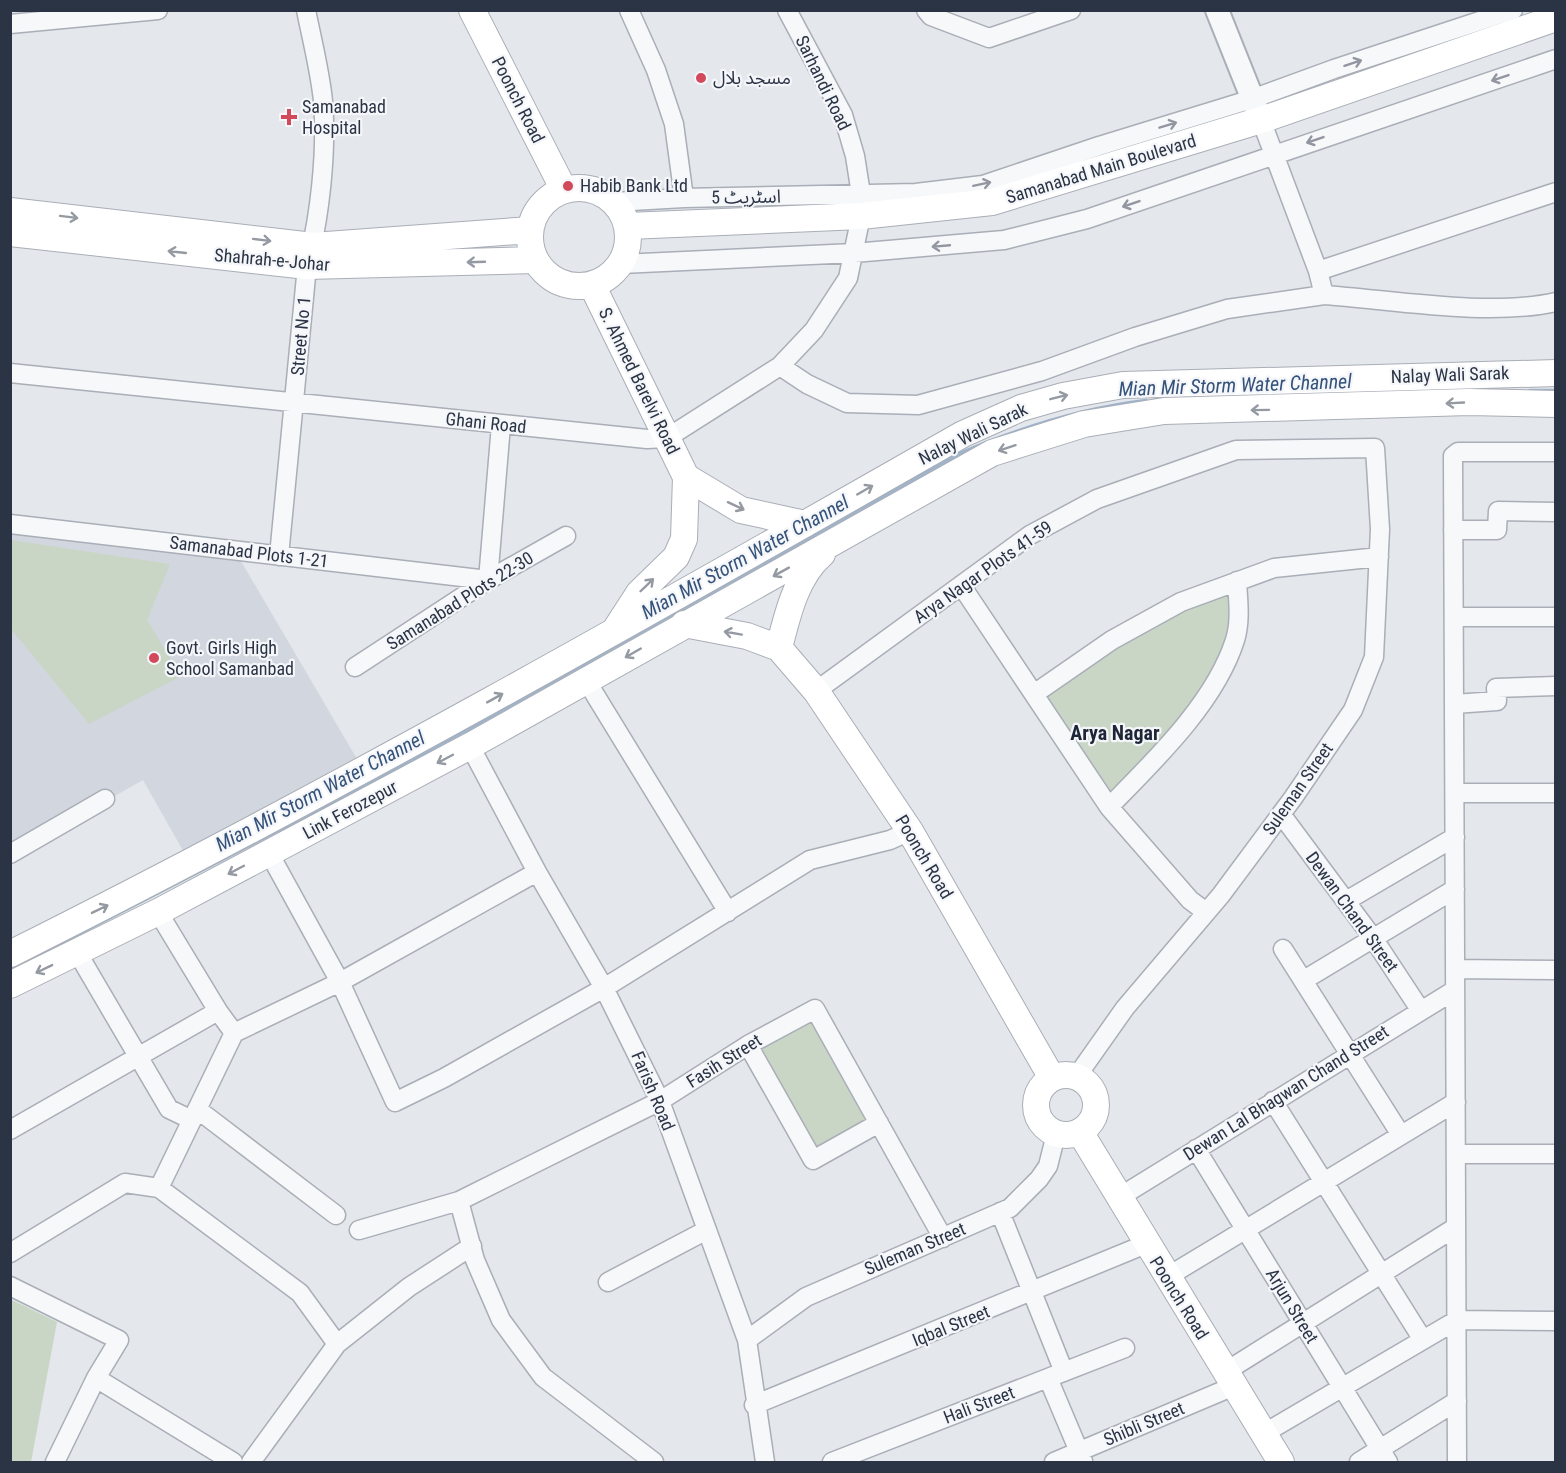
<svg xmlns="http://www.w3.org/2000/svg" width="1566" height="1473" font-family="'Roboto Condensed','Noto Sans Arabic',sans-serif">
	<rect width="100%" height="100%" fill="#e4e7ec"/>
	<path fill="#d2d6de" d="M11,527L238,556L357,759L186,856L143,780L11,855Z"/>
	<path fill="#c9d6c5" d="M10,540L170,564L147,620L181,676L89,724L11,629Z
		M1236,583L1232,638L1217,670L1108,809L1023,691Z
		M815,1009L879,1123L813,1160L748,1045Z
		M10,1299L57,1322L31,1462H11Z"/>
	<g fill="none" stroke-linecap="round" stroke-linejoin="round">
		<path stroke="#9fb4cc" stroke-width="4.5" d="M1530,391H1556
			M10,969L407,763L955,456C1017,429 1079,409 1146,401"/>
		<defs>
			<path id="minor" d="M629,10L656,70L674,124L684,198L916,193L983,185L1099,146L1252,99L1334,69L1513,10
				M926,10L931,16L989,38L1071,10
				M10,24L158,10
				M614,202L684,198
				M621,264L854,253L1004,240L1087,219L1556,59
				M1318,271L1556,192
				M1324,295C1393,300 1490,317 1556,302
				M780,366L807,384L847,403L918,405L1042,371L1135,337L1227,309L1324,295L1318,271L1261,120
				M10,373L647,439L667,438L780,366L814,330L848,278L861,216V194L855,156L843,115L787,10
				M10,524L488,580L501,425
				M1453,530H1497L1498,511L1556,512
				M279,556L307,266C320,217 327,152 323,101C320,71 312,40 306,10
				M961,585L1109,807L1190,900L1206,912
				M1454,617H1556
				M355,667L488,580L566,536
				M586,680L728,912
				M816,691L1030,535L1097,499L1236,450L1375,448L1380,529L1374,657L1353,710L1293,798L1221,895L1125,1008L1077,1076
				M1034,694L1112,640L1181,602L1274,568L1379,557
				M1454,704L1497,701L1496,688L1556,686
				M470,746L537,872L604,988L660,1101L747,1340L765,1462
				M1455,793H1556
				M1109,807C1154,761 1215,703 1235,640C1241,621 1238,600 1237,581
				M1281,814L1373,938L1421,1011
				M269,853L340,982L395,1102L444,1078L604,988L810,860L890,840L910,831
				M10,854L105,799
				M1346,901L1455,837
				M158,912L218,1011
				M1283,949L1401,1135
				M77,952L169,1109L192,1120
				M1455,969L1556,970
				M1304,980L1455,889
				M748,1045L813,1160L879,1123
				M1273,1101L1423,1340
				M197,1109L336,1215
				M10,1130L218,1011L234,1033L340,982L537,872
				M1196,1149L1388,1462
				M1456,1154H1556
				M159,1188L234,1033
				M1118,1198L1455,990
				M459,1201L475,1260L501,1320L543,1377L654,1462
				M1000,1212L1064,1372
				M359,1230L459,1201L660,1101L748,1045L815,1009L943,1238
				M10,1253L125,1183L159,1188L300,1293L337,1344
				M1167,1277L1456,1102
				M608,1282L705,1231
				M10,1286L119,1340L96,1378
				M747,1340L806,1297L1010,1208L1039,1179L1048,1166L1056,1134
				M1225,1372L1456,1227
				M1048,1378L1083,1461
				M754,1405L1146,1244
				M1263,1434L1457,1320L1556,1321
				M55,1462L96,1378L233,1462
				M251,1462L337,1344L409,1287L472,1246
				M832,1462L1125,1348
				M1054,1462L1234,1386
				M1359,1462L1457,1401
				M1457,1462L1453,456L1458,452H1556"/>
			<path id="tertiary" d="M1217,10L1261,120"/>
			<path id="secondary" d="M472,10L564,190
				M530 237a49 49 0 1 1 98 0a49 49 0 1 1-98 0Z
				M10,211L313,246L530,230
				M628,226L861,216L992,202L1261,120L1556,18
				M10,233L307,266L535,260
				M592,285L686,477L684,539L676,557L639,593L615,630
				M686,477L741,510L805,524
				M684,624L747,636L779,648L816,691L910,831L1052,1078
				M779,648C787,616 796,576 822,554
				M10,954C334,792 649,613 963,434L1021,408L1063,396L1123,385L1556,373
				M10,985L158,912L470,746L992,453L1084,424L1164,411L1469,402L1556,404
				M1036 1105a30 30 0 1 1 60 0a30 30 0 1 1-60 0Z
				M1080,1132L1281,1462"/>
		</defs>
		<use href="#minor" stroke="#a9aeb7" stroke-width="21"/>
		<use href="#tertiary" stroke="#a9aeb7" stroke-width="26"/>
		<use href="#secondary" stroke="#a9aeb7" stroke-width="28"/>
		<use href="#minor" stroke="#f7f8fa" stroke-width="18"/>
		<use href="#tertiary" stroke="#f7f8fa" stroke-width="22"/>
		<use href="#secondary" stroke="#fff" stroke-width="26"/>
	</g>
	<defs><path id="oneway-shaft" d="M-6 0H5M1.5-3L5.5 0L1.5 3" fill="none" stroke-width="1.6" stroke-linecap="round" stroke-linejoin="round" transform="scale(1.5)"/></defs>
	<g stroke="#9196a0">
		<use href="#oneway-shaft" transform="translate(1353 63) rotate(-18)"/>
		<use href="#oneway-shaft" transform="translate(1500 78) rotate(161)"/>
		<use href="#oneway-shaft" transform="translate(1168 125) rotate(-17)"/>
		<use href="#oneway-shaft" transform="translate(1315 140) rotate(161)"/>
		<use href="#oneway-shaft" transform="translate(982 184) rotate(-12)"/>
		<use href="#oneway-shaft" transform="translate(1131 204) rotate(161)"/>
		<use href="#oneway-shaft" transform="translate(941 246) rotate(175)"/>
	</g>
	<g stroke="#959aa2">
		<use href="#oneway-shaft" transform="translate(69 217) rotate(7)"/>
		<use href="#oneway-shaft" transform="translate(262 240) rotate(7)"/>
		<use href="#oneway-shaft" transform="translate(177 252) rotate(-174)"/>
		<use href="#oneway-shaft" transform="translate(476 262) rotate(178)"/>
		<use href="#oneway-shaft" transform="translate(1059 397) rotate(-14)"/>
		<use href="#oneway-shaft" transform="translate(1455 403) rotate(177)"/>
		<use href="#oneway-shaft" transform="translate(1260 410) rotate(179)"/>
		<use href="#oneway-shaft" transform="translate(1007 448) rotate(162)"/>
		<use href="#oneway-shaft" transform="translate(865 490) rotate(-30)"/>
		<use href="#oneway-shaft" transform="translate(736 506) rotate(25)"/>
		<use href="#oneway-shaft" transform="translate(781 572) rotate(151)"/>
		<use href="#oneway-shaft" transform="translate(647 585) rotate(-44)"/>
		<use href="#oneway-shaft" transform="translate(733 633) rotate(-170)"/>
		<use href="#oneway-shaft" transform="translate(633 653) rotate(150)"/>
		<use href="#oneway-shaft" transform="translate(495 698) rotate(-29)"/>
		<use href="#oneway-shaft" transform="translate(445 759) rotate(152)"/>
		<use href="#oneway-shaft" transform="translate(236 870) rotate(152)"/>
		<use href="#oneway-shaft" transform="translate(100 909) rotate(-26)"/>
		<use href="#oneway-shaft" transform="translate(44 969) rotate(154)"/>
	</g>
	<g fill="#d1495b" stroke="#f4f6f9" stroke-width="2">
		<circle cx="701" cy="78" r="6"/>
		<path d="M286 108h6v6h6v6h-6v6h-6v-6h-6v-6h6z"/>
		<circle cx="568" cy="186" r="6"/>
		<circle cx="154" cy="658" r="6"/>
	</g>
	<g text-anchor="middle" stroke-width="4.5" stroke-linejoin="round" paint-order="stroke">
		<g font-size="18" fill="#2b3445" stroke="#f4f6f9" text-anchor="start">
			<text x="713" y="84">مسجد بلال</text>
			<text x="302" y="113">Samanabad<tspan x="302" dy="21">Hospital</tspan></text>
			<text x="580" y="192">Habib Bank Ltd</text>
			<text x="166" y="654">Govt. Girls High<tspan x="166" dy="21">School Samanbad</tspan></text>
		</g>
		<g font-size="18" fill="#2b3445" stroke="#f4f6f9">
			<text transform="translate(823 83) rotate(64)" y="6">Sarhandi Road</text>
			<text transform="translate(518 100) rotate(63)" y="6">Poonch Road</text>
			<text transform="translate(1101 169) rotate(-17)" y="6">Samanabad Main Boulevard</text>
			<text transform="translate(746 197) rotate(-1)" y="6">اسٹریٹ 5</text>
			<text transform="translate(272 260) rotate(5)" y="6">Shahrah-e-Johar</text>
			<text transform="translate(301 336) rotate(-85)" y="6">Street No 1</text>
			<text transform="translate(1450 375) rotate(-2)" y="6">Nalay Wali Sarak</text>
			<text transform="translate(639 381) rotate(64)" y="6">S. Ahmed Barelvi Road</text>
			<text transform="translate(486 423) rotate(6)" y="6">Ghani Road</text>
			<text transform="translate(973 434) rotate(-26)" y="6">Nalay Wali Sarak</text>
			<text transform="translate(249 552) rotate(7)" y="6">Samanabad Plots 1-21</text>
			<text transform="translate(983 572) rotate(-35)" y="6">Arya Nagar Plots 41-59</text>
			<text transform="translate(460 601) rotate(-32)" y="6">Samanabad Plots 22-30</text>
			<text transform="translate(1298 789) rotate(-55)" y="6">Suleman Street</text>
			<text transform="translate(350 810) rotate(-28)" y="6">Link Ferozepur</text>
			<text transform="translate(924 857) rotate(59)" y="6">Poonch Road</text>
			<text transform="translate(1352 912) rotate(54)" y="6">Dewan Chand Street</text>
			<text transform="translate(724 1061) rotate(-32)" y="6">Fasih Street</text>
			<text transform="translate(653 1091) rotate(67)" y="6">Farish Road</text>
			<text transform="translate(1286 1093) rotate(-32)" y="6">Dewan Lal Bhagwan Chand Street</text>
			<text transform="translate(915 1249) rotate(-23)" y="6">Suleman Street</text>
			<text transform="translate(1179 1298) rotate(58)" y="6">Poonch Road</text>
			<text transform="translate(1292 1306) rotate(59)" y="6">Arjun Street</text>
			<text transform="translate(951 1326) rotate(-22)" y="6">Iqbal Street</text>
			<text transform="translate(979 1405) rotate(-21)" y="6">Hali Street</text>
			<text transform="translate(1144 1424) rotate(-23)" y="6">Shibli Street</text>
		</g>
		<g font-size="20" font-style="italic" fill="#34527a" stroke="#f4f6f9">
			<text transform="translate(1235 385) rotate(-2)" y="7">Mian Mir Storm Water Channel</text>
			<text transform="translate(745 557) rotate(-29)" y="7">Mian Mir Storm Water Channel</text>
			<text transform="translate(320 791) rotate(-28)" y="7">Mian Mir Storm Water Channel</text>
		</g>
		<g font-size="20" font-weight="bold" fill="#1d2536" stroke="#f4f6f9">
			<text x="1115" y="740">Arya Nagar</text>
		</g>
	</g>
	<rect width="1566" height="1473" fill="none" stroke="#2b3445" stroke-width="24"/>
</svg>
